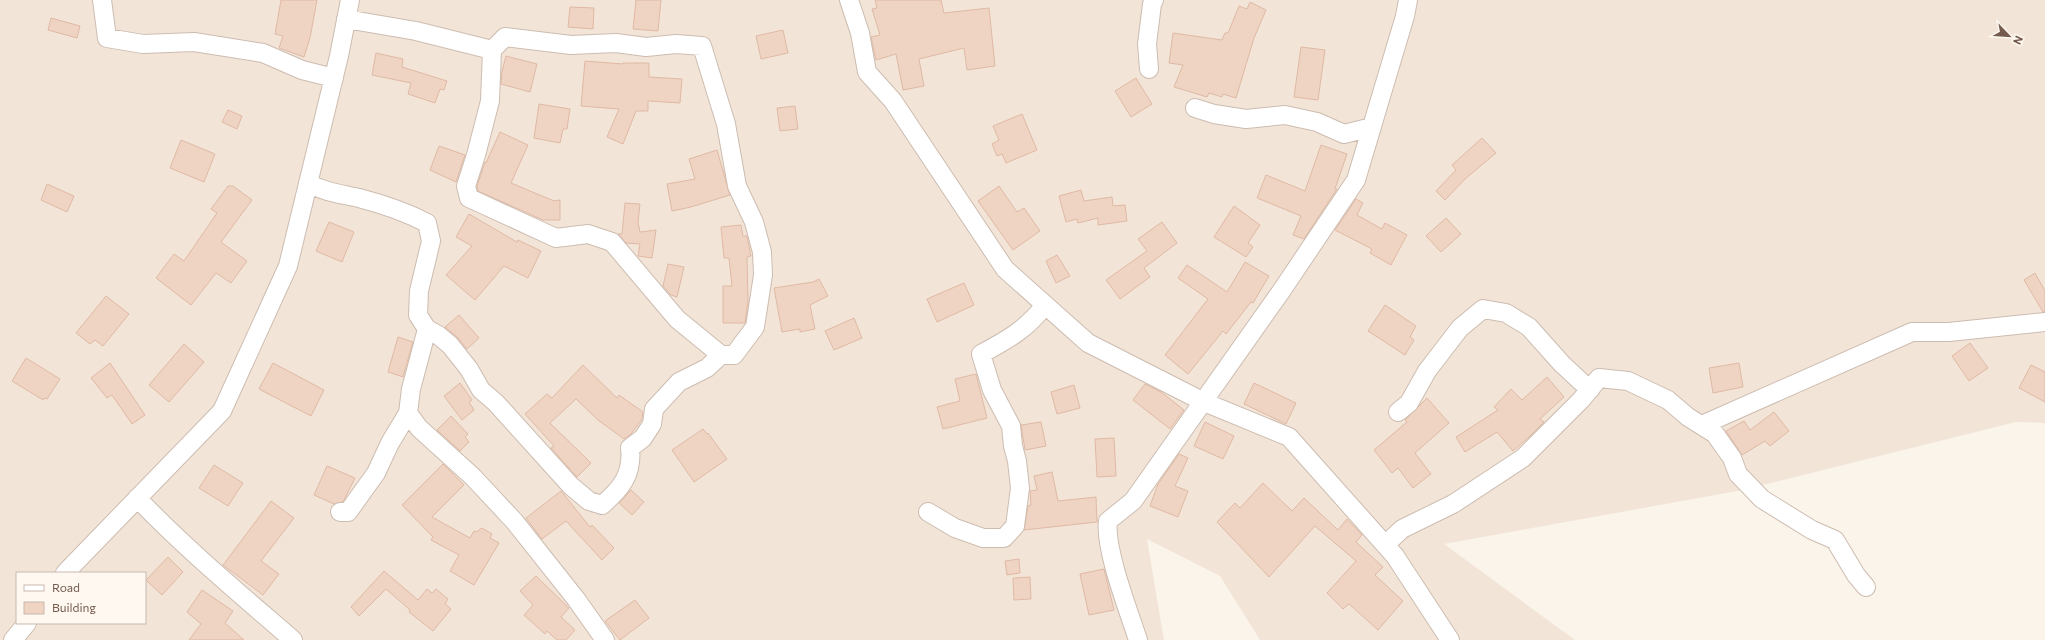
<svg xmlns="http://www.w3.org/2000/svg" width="2045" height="640" font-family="Commissioner,sans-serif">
	<rect width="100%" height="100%" fill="#fbf4ea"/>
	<path fill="#f2e5d8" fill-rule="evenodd" d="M0,0H2045V423L2016,422L1743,490L1444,544L1575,640H1260L1220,576L1147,539L1164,640H0ZM17,573H145V623H17Z"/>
	<path fill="#efd3c3" stroke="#e0b9a4" d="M281,0H317L310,38L304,57L279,48L283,36L275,34Z
		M636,0H661L658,31L633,29Z
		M875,0H941L944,13L989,8L995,66L967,70L964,48L919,59L924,86L903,90L896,54L876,60L871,37L880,35L872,9L877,8Z
		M1250,2L1266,10L1254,38L1236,98L1223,94L1222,97L1209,93L1207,97L1174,87L1183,65L1169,63L1173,33L1222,40L1225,33H1228L1239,6L1247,9Z
		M570,7L594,8L593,29L568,27Z
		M51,18L80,26L77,38L48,30Z
		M783,30L788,53L761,59L756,36Z
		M1301,47L1325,50L1318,100L1294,97Z
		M376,53L403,59L402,67L447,81L444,90L440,89L435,103L408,94L411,83L372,75Z
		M506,56L537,64L530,92L501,84L502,71Z
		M585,61L623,64V63H649V77L682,79L680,103L648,101V111H636L623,144L607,137L619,109L581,106Z
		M1136,78L1152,104L1131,117L1115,91Z
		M539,104L570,109L567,129H563L560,143L534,138Z
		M795,106L798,129L780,131L777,108Z
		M228,110L242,116L237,129L222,122Z
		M1022,114L1037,150L1006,163L1002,154L997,156L992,144L999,140L993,126Z
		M500,132L528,145L511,183L554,201L560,200V220H543L478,191L477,186L485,162L486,163Z
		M1482,138L1496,153L1465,179L1445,200L1436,191L1456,170L1452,165Z
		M181,140L215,154L204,182L170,168Z
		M1321,145L1347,154L1335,189H1337L1304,239L1293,235L1301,216L1257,198L1266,175L1305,191Z
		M439,146L465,155L456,182L430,170Z
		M717,150L730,195L691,207L672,211L667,184L695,179L689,159Z
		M47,184L74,196L67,212L41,200Z
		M228,186H233L252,200L221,242L247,261L231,283L216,273L191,305L156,278L174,254L184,261L217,213L211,209Z
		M999,186L1017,212L1024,208L1040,231L1013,250L978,201Z
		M1081,190L1084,201L1112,197L1113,206L1125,205L1127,221L1098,225V218L1078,223L1077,219L1066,222L1059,196Z
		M1356,199L1363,203L1357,215L1382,229L1385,223L1407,235L1391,265L1370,253L1372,249L1335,230Z
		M625,203L640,204L638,222L640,232L656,230L652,258L638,256L640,244L626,243L618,234H622Z
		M1234,206L1260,225L1248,243L1253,247L1246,257L1214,237Z
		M469,214L517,242L518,240L541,251L528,278L504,266L475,300L446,275L472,246L456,237Z
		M1446,218L1461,234L1441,252L1426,236Z
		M329,222L354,232L342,262L316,251Z
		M1162,222L1177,243L1144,268L1150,277L1120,299L1106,280L1147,251L1138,239Z
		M741,225L743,236H747L751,256L747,257L748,301L745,323H723V286H732L729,258H724L721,227Z
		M1057,255L1070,276L1056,283L1046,261Z
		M1245,262L1269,276L1253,303L1251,302L1226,334L1223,331L1188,374L1165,355L1208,299L1178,278L1187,265L1227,292Z
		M668,264L684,267L677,297L671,295L663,286Z
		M2035,273L2045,291V312H2043L2024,280Z
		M819,279L828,296L810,305L815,329L800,332V329L782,332L774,288L813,282Z
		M964,283L974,305L937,322L927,299Z
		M106,296L129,314L103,346L95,340L90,344L76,333Z
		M1385,305L1416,326L1410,337L1414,340L1405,355L1368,331Z
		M459,315L479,338L467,349L457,337L445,327Z
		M854,318L862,338L834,350L825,331Z
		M398,337L413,342L403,377L388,372Z
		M1970,343L1988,368L1969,381L1952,356Z
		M184,344L204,362L169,402L149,385Z
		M26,358L60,379L47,399L44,398L43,400L12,381Z
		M110,363L145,415L132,424L112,395L107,398L91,378Z
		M273,363L324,390L311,416L259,389Z
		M1739,363L1743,387L1713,393L1709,368Z
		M583,365L617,398L619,395L643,412L642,419L631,434L624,439L598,420L576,399L550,423L591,463L577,477L551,448L554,446L525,414L547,394L552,398Z
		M2031,365L2045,372V402L2019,388Z
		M976,374L987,418L943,429L937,407L960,401L955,379Z
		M1547,377L1564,397L1540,419L1544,422L1530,436L1513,451L1497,432L1465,452L1456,437L1498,410L1494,407L1511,389L1522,400Z
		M460,383L472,400L469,402L474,410L462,420L444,396Z
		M1254,383L1296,403L1286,424L1244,404Z
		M1145,384L1161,392L1184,410L1170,429L1133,400Z
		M1074,385L1080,408L1057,414L1051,392Z
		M1427,398L1449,423L1415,453L1431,474L1413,488L1398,468L1392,473L1374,450L1407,422L1405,420Z
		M1774,412L1789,431L1770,446L1765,441L1742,455L1726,431L1744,421L1750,430Z
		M451,416L468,434L465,437L469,442L460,451L437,430Z
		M1041,422L1046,446L1025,450L1021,425Z
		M1205,422L1234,436L1223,459L1194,446Z
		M703,429L707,434L708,433L727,459L694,482L672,450Z
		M1114,438L1116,476L1097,477L1095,439Z
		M1179,454L1188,458L1175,486L1188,491L1178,517L1150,506L1158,484Z
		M443,464L464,485L432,517L470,538L474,531L476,532L482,528L492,534L490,538L499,543L474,585L450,571L459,555L431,540L433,537L402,505Z
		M214,465L243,483L228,506L199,488Z
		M327,466L355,478L343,502L334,504L314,495Z
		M1052,472L1058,501L1096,497L1097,522L1024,530L1028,506L1031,505L1030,491L1037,490L1034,476Z
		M1263,483L1292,511L1304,498L1338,530L1347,519L1362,535L1356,542L1383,567L1375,575L1403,601L1378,630L1349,604L1343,609L1327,593L1356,561L1315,526L1269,577L1217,522L1235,503L1240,508Z
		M631,490L644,502L632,515L619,503Z
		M561,491L590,527L592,525L614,548L602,560L566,521L542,539L526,518Z
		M271,501L294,518L261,561L279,574L263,595L223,565Z
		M168,557L183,572L162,595L146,580Z
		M1019,559L1020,573L1007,575L1005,561Z
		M1104,569L1114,610L1089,615L1080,574Z
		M384,571L418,600L427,589L432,593L436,589L448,599L445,604L451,609L433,631L409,612L410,610L386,589L359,616L351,607Z
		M536,576L569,608L561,617L575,630L566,640H557L547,631L545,634L524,615L533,605L520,591Z
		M1030,577L1031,599L1014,600L1013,578Z
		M202,590L233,611L225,623L244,640H189L201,624L187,612Z
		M635,600L649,618L620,640L605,621Z"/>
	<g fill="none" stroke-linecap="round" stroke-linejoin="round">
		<defs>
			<path id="minor" d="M102,0L107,38L143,44L194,42L263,53L302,70L334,78
				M849,0L860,33L867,72L893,101L1005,269L1088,343L1204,402L1289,437L1395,556L1450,640
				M346,19L416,31L492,50
				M1149,69L1147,44L1152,4L1154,0
				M1195,108L1214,114L1246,119L1285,115L1317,122L1344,134L1372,127
				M308,183C324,192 341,194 359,198C382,204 406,212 427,223L431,241L419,291L418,315L427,329L438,335L450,345L469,369L481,390L496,403L571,486L589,501L602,505C621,489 633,474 630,448L643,438L652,424L654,409L679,382L707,368L721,355L677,319L612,242L588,234L556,238L469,198L466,186L476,155L490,101L492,50L505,37L571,45L616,43L646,47L676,44L702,46L726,124L737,186L754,222L762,252L763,275L755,327L734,355H721
				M1398,412L1409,403L1427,371L1460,328L1483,309L1506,313L1529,327L1562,364L1590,390
				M408,413L419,428L473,477L515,522L576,599L605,640
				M1702,425L1912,332H1949L2045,322
				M137,498C186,549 240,594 293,640
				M340,512H348L376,473L390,443L408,413L411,389L427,329
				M928,512L955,528L983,538H1004L1015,526L1020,488L1017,461L1013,446L1011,426L992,390L981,354C1007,340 1027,329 1045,305
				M1385,545L1402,529L1453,504L1523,458L1581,400L1599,378L1628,381L1668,400L1688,417L1715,434L1732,458L1738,474L1762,499L1812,530L1835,540L1856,575L1866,587
				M65,573L222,411L288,266L339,56L350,0
				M13,640L27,623
				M1138,640C1129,612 1104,548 1108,521L1133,501L1282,290L1356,180L1405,16L1408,0"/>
		</defs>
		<use href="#minor" stroke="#cdbcb0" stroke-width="20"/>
		<use href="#minor" stroke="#fff" stroke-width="18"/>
	</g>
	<rect x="16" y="572" width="130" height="52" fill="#fef8f0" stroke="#c7b9af"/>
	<rect x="24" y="585" width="20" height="6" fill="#ffffff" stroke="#c7b9af"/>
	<text x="52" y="592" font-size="12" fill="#755a4e">Road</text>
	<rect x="24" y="602" width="20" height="12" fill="#efd3c3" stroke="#c7b9af"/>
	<text x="52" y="612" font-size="12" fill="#755a4e">Building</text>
	<g transform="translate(2009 36) rotate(115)" stroke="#fef8f0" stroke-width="3" paint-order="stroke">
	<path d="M0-3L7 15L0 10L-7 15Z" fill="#755a4e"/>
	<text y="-6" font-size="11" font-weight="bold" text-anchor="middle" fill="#755a4e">N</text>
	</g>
</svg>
